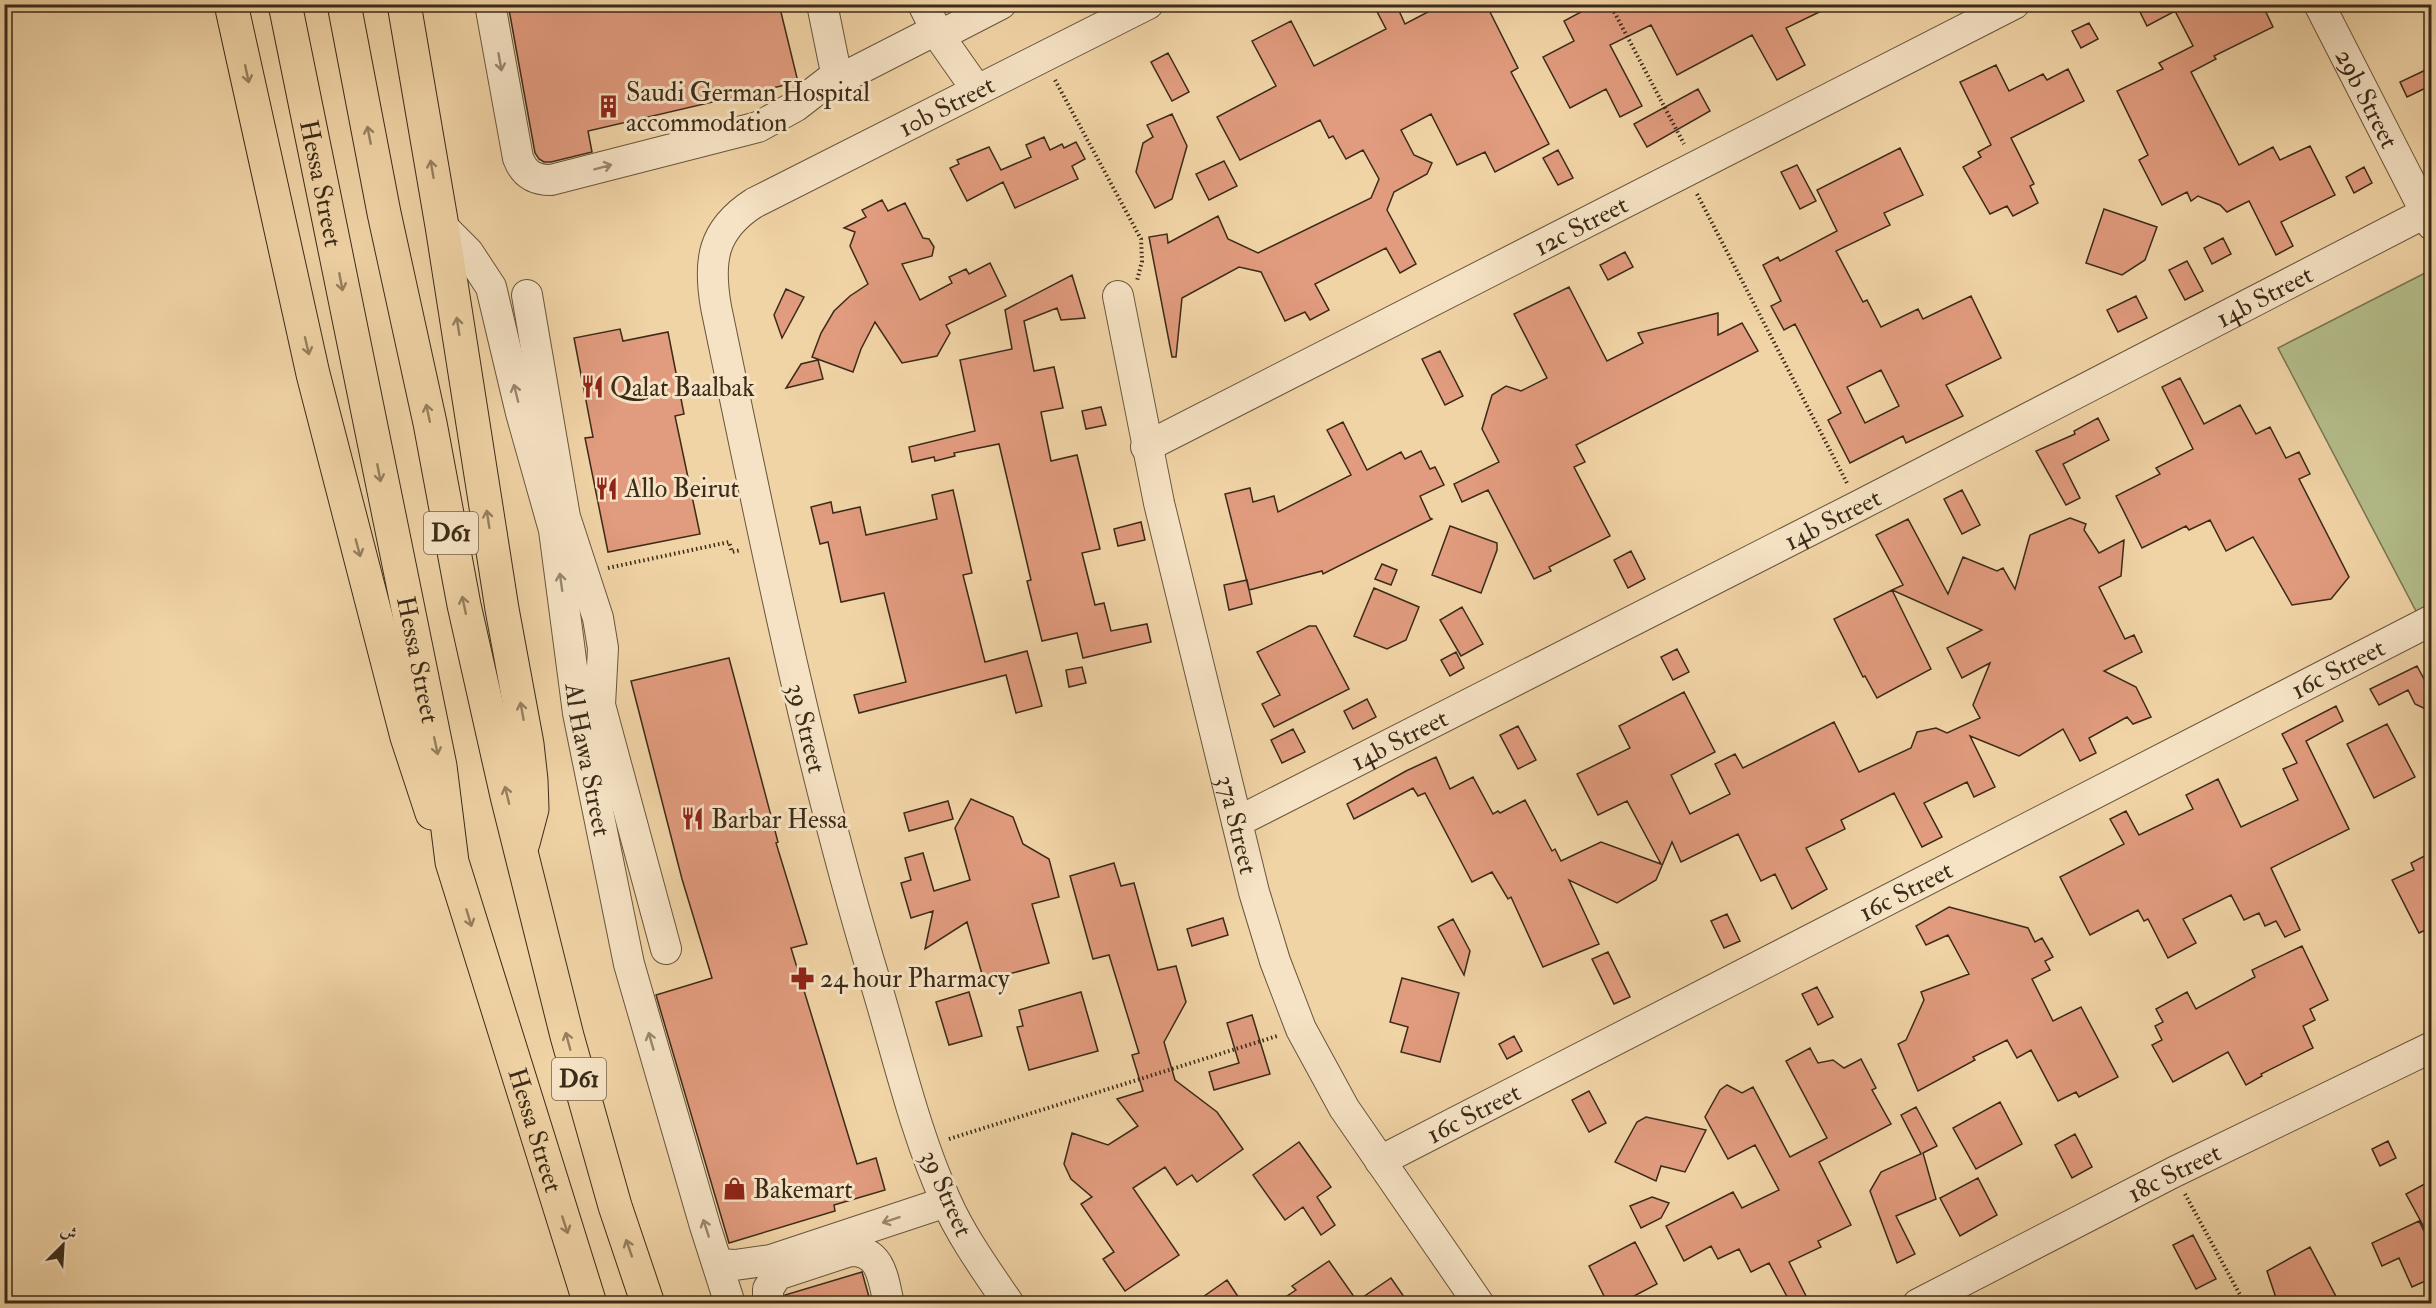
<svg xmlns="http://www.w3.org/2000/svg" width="2436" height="1308" font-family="'IM FELL Double Pica',Amiri,serif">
	<rect width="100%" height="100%" fill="#f1d4a6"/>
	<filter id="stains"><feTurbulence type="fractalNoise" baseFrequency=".00333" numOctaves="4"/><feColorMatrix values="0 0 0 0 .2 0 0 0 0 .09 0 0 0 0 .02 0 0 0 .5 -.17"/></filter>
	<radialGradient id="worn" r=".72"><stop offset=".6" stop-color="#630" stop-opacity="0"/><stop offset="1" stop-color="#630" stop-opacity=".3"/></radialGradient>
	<path fill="#b4be8b" stroke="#787452" stroke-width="1.5" d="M2425,273L2432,285L2431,606L2417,613L2278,348Z"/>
	<path fill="#e19b7e" stroke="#3b2b18" stroke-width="1.5" fill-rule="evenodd" d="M508,4H779L798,82L588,131L592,152L551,162H544L539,159L535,153Z
		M1373,4H1396L1405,24L1443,4H1486L1518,68L1511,72L1549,144L1495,172L1485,152L1457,165L1431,114L1401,130L1414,155L1432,163L1427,174L1394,192L1387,210L1416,264L1400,273L1386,248L1315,284L1329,310L1310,320L1305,312L1285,321L1261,272L1239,267L1182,298L1176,357H1172L1149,237L1167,234L1168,243L1218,216L1228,239L1258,253L1371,198L1379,179L1363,150L1346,159L1333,136L1329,138L1320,120L1240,160L1217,117L1276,86L1252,41L1291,21L1314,66L1386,29Z
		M1577,4H1836L1786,28L1805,65L1777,80L1752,35L1677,75L1651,25L1610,45L1642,106L1620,117L1606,89L1570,108L1543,57L1574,41L1564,21L1581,12Z
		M2136,4H2262L2273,27L2214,56L2216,59L2191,72L2239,165L2273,147L2280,160L2310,146L2335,195L2281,222L2293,246L2276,255L2249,201L2227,212L2220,205L2198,196L2191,201L2187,192L2162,205L2139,160L2148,155L2117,91L2163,69L2159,63L2193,46L2175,11L2147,26Z
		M2089,23L2098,39L2081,48L2072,31Z
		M1168,53L1189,92L1172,101L1151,62Z
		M1996,65L2009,91L2043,74L2047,80L2068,69L2084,101L2011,138L2034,184L2030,186L2038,203L2013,216L2007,206L1990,214L1963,167L1981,157L1978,152L1991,145L1960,82Z
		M2432,67V85L2407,97L2400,82Z
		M1698,89L1710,111L1647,147L1634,124Z
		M1172,114L1187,146L1172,199L1155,208L1136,172L1143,143L1153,137L1147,125Z
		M1044,137L1050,150L1062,144L1064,148L1076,142L1085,159L1072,166L1078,179L1015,208L1003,182L967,201L950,168L959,164L957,160L989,147L1001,170L1031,157L1026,145Z
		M1900,148L1923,195L1884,213L1890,225L1836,251L1863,302L1867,300L1881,327L1918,309L1923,319L1971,296L2001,358L1946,385L1963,416L1906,443L1903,436L1850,463L1828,420L1841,413L1795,324L1784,330L1771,306L1781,301L1763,265L1778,257L1780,261L1837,231L1817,190ZM1881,370L1899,406L1865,423L1847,387Z
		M1558,150L1573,178L1558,185L1543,158Z
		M1224,161L1237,186L1209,200L1196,174Z
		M1797,165L1816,201L1800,209L1781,172Z
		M2364,167L2372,183L2354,193L2346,177Z
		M882,200L888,211L905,203L923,238L929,239L934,247L932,256L902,264L920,300L952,283L949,277L966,269L969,274L990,263L1006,296L946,325L950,333L937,356L902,363L875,322L861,349L853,372L812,357L821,333L834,311L850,296L868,284L850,246L855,232L844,228L866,217L862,210Z
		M2104,209L2157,227L2145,260L2122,275L2086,263Z
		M2223,238L2231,254L2212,264L2204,248Z
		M1625,252L1633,267L1608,280L1600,265Z
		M2187,261L2203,291L2185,300L2169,270Z
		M1072,275L1085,318L1061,320L1057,308L1024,321L1034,371L1054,367L1063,408L1041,412L1051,461L1077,455L1100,549L1082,553L1095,605L1104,603L1111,631L1147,624L1151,642L1083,658L1077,633L1042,641L1027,581L1031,580L999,444L954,453L955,456L935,461L934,457L912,462L909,447L975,431L960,360L1012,349L1005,310Z
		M1569,287L1607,361L1643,343L1638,333L1718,313V335L1742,323L1758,351L1576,445L1585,462L1574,467L1610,536L1549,567L1551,571L1534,579L1488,490L1462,502L1454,484L1499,462L1482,429L1492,395L1506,386L1521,391L1547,378L1514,314Z
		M786,289L804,297L782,338L774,315Z
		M2136,296L2147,318L2118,332L2107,310Z
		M620,329L623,341L668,332L684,414L675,416L700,534L608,552L585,438L593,437L574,338Z
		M1440,351L1463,396L1445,405L1422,359Z
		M818,360L823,379L786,388L801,364Z
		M2180,378L2204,424L2240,405L2256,434L2270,427L2286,458L2299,452L2310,474L2299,479L2349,577L2331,599L2292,605L2253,537L2226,551L2210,520L2189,530L2186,526L2142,548L2116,496L2160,474L2156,468L2193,449L2162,387Z
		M1101,407L1106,425L1086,429L1082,411Z
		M2098,418L2109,440L2063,464L2080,498L2066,505L2036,451L2075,434L2074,431Z
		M1343,422L1367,470L1401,452L1405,459L1421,451L1430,469L1435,467L1444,485L1420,496L1430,518L1432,519L1323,574L1322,571L1249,590L1225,494L1250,488L1253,502L1274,496L1278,512L1351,475L1327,430Z
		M953,490L972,573L963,575L985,662L1027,651L1042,706L1016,713L1006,675L859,713L854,695L906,682L884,593L841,602L828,542L820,544L811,507L831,502L833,513L860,507L866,535L937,519L932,495Z
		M1962,490L1980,525L1962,534L1944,499Z
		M2070,518L2086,524L2084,530L2099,553L2124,540L2121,576L2099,587L2125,639L2134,635L2142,652L2104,671L2136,687L2151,717L2133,724L2127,717L2089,738L2096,753L2080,761L2063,729L2019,756L1970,736L1995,787L1974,797L1967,782L1924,803L1942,837L1922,847L1894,793L1841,820L1845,829L1806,848L1827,889L1792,909L1775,874L1761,881L1738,834L1681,862L1672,842L1656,880L1617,903L1569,880L1599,944L1543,967L1511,897L1508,899L1492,872L1472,882L1425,793L1418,796L1413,788L1354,819L1347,804L1406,771L1436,757L1450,789L1473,777L1493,814L1498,811L1500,813L1525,800L1552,851L1555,849L1561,861L1601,842L1661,864L1627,801L1598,815L1577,774L1630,748L1619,726L1684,692L1715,752L1671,775L1690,814L1730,794L1715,764L1735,754L1743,768L1834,722L1859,772L1911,748L1917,732L1936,728L1947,733L1980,718L1973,705L1990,663L1962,678L1947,648L1982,630L1892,590L1903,585L1876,535L1908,519L1948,594L1963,557L1997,571L2003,568L2015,589L2030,535Z
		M1141,522L1145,540L1118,546L1114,529Z
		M1450,526L1497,543V550L1481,593L1432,575Z
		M1631,551L1645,579L1628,588L1614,560Z
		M1382,564L1397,570L1391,585L1375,579Z
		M1247,580L1252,604L1229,610L1224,585Z
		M1374,588L1419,607L1406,640L1387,649L1354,636Z
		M1892,590L1931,669L1877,698L1865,676L1863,677L1834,619Z
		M1462,607L1483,644L1461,656L1440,620Z
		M1309,626H1316L1349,689L1274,727L1262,704L1280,695L1257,652Z
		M1677,649L1689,672L1673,680L1661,657Z
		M1456,652L1464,668L1450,676L1441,660Z
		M729,658L778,842L776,843L807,944L791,948L857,1164L876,1158L885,1190L834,1205L835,1211L729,1243L656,995L712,978L682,879L631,681Z
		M2417,666L2432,694V712L2415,704L2408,690L2379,705L2370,689Z
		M1082,667L1086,683L1069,687L1066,670Z
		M1367,699L1376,717L1353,729L1344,711Z
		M2336,706L2343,721L2306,741L2349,829L2271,868L2300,930L2285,937L2276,921L2265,926L2259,913L2244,920L2231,895L2183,919L2196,943L2168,958L2148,919L2144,921L2138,910L2090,935L2060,877L2124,844L2110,819L2126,811L2139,835L2193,809L2186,795L2218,779L2241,827L2298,800L2283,769L2297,763L2282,734Z
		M2387,724L2415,777L2374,798L2347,744Z
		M1518,726L1536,760L1518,769L1500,735Z
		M1293,729L1305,752L1282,763L1271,740Z
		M971,799L1013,817L1023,844L1049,859L1059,897L1032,904L1049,963L984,981L967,922L925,949L933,911L911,918L901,883L911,880L905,858L923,853L934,891L970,880L955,828Z
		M948,801L953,819L909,831L904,813Z
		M2432,852V927L2419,933L2392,880L2414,870L2411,863Z
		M1114,863L1121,886L1134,883L1158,970L1176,966L1186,1002L1164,1042L1175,1080L1217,1112L1243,1149L1197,1182L1192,1175L1177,1185L1165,1167L1133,1188L1179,1255L1125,1291L1103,1259L1114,1252L1081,1204L1092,1197L1071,1179L1064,1164L1072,1133L1108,1145L1138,1126L1117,1099L1143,1091L1132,1055L1139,1053L1109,955L1093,959L1070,876Z
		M1949,907L2028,928L2035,942L2042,938L2053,957L2045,961L2050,970L2032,979L2053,1021L2081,1007L2118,1077L2079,1097L2076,1092L2058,1101L2031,1050L2017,1058L2007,1040L1973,1057L1975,1060L1918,1091L1898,1044L1906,1040L1924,1000L1921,992L1969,974L1948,935L1926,945L1916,926Z
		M1727,914L1740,941L1724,948L1711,921Z
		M1223,918L1228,935L1192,946L1187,929Z
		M1453,919L1470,951L1464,975L1438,927Z
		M2302,946L2328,1000L2310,1009L2315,1020L2303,1026L2313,1048L2261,1074L2262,1076L2246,1085L2228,1052L2173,1082L2152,1045L2162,1040L2155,1026L2163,1022L2156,1009L2187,992L2196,1009L2255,977L2252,970Z
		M1608,952L1630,997L1614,1004L1592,959Z
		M1402,978L1459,993L1440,1062L1401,1052L1408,1027L1390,1022Z
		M1817,987L1833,1017L1818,1025L1802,994Z
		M969,992L982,1036L949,1045L936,1002Z
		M1081,992L1098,1051L1029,1070L1017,1027L1023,1026L1019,1010Z
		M1252,1015L1270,1074L1214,1090L1209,1072L1239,1063L1227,1023Z
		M1514,1036L1522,1051L1507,1059L1499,1044Z
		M1810,1048L1818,1063L1833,1060L1844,1068L1861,1059L1876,1088L1872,1090L1891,1124L1819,1162L1851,1225L1818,1241L1821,1247L1789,1262L1810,1304H1791L1769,1263L1751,1272L1739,1249L1718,1259L1711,1246L1684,1261L1666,1226L1733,1192L1742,1208L1779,1190L1755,1145L1728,1159L1705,1117L1720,1090L1727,1085L1742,1093L1753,1087L1790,1157L1827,1138L1786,1061Z
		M1589,1091L1606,1123L1589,1132L1572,1100Z
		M2000,1102L2022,1144L1976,1169L1953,1128Z
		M1916,1107L1937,1146L1923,1153L1936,1199L1896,1216L1915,1254L1897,1263L1870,1191L1881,1172L1921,1154L1901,1115Z
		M1646,1117L1706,1130L1685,1172L1661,1166L1656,1181L1615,1162L1637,1122Z
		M2075,1134L2092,1167L2072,1178L2055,1145Z
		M2388,1141L2396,1158L2380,1166L2372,1149Z
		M1299,1142L1331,1187L1317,1197L1335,1225L1321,1235L1303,1207L1285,1220L1253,1175Z
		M1978,1178L1997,1215L1960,1236L1940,1198Z
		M2432,1180V1242L2406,1194Z
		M1652,1197L1669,1203L1661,1218L1641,1228L1630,1206Z
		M2419,1221L2432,1247V1278L2412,1287L2399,1258L2382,1266L2372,1243Z
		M2193,1235L2216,1279L2196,1289L2173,1245Z
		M1635,1242L1657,1284L1619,1304H1608L1589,1266Z
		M2310,1247L2340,1304H2278L2267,1271Z
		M1329,1261L1357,1301L1391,1278L1409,1304H1275L1296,1290L1292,1286Z
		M862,1272L871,1304H785V1295Z
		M1227,1280L1243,1304H1193Z"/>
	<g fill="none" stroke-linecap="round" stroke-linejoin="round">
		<defs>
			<g id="minor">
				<path d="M490,4L518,158C524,174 534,180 551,180L758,127L796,106L840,72"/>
				<path d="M822,4L834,63C837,71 842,74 850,74L936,30"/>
				<path d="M923,4L939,36L977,90"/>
				<path id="s1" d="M2319,4L2432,225"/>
				<path d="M939,36L1001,4"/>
				<path id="s2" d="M442,226L468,252L491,287L521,413L554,530L578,713L629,964L705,1226L730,1304"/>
				<path d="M527,295L565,517L598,618L603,648L600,705L666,949"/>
				<path id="s3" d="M1118,296L1159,503L1254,892L1275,961L1301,1029L1344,1108L1479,1304"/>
				<path id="s4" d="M1146,447L2014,4"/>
				<path id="s5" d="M1237,822L1858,506L2425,213"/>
				<path id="s6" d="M1380,1161L2432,620"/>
				<path d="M718,1264L735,1265L771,1260L946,1202"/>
				<path d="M768,1304V1289L777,1275L850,1251C882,1250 883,1279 889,1304"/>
				<path id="s7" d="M1009,1304C986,1270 962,1237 946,1201C915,1133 897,1053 875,981C808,760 763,533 716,307C708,261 712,230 754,203L1148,4"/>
				<path id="s8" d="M1918,1304L2174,1172L2432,1047"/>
			</g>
			<g id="major">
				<path d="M231,4L313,374L407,737L432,813"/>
				<path id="s9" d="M285,4L440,766L452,862L590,1304"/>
				<path d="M344,4L384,213L430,423L464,605L507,796L567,1036L615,1206L648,1304"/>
				<path d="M404,4L442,226L502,609L527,744L531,780L532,809L523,843"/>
			</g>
		</defs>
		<use href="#minor" stroke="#68553c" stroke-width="32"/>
		<use href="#major" stroke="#3b2b18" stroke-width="35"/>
		<path stroke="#3b2b18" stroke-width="4" stroke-dasharray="1.5 3" stroke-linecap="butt" d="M1610,4L1684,144
			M1055,80L1141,239L1142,261L1137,281
			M1697,194L1847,483
			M608,568L729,542L732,552L741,550
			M949,1139L1277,1036
			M2185,1194L2245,1304"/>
		<use href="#minor" stroke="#f6e3c5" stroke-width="30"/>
		<use href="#major" stroke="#f1d4a6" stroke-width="33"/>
	</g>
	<defs><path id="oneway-shaft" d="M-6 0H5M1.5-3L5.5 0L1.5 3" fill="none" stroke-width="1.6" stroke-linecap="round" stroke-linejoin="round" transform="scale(1.5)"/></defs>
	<g stroke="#98876e">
		<use href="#oneway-shaft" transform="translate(500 62) rotate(80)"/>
		<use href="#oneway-shaft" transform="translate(603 167) rotate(-15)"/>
		<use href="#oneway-shaft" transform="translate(516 393) rotate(-104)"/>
		<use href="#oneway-shaft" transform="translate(561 582) rotate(-98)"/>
		<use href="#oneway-shaft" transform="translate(651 1041) rotate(-106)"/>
		<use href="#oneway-shaft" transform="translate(891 1220) rotate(162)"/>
		<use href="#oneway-shaft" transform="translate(706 1228) rotate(-108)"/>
	</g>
	<g stroke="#96805f">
		<use href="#oneway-shaft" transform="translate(247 74) rotate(78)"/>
		<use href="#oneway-shaft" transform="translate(369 135) rotate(-101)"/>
		<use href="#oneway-shaft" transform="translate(432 169) rotate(-100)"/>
		<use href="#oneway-shaft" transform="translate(341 282) rotate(79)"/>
		<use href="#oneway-shaft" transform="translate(458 326) rotate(-99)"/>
		<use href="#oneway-shaft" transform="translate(307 346) rotate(77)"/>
		<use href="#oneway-shaft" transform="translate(428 413) rotate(-102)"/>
		<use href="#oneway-shaft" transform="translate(379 473) rotate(79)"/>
		<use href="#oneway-shaft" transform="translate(488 519) rotate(-99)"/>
		<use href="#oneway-shaft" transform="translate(358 548) rotate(75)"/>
		<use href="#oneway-shaft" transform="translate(464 605) rotate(-102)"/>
		<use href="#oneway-shaft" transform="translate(522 711) rotate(-100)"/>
		<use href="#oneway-shaft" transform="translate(436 746) rotate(78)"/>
		<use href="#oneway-shaft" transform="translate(507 795) rotate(-104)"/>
		<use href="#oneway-shaft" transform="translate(469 918) rotate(73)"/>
		<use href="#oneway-shaft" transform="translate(568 1041) rotate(-105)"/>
		<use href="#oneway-shaft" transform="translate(565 1225) rotate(72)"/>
		<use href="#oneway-shaft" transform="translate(629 1248) rotate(-109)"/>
	</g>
	<defs>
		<symbol id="building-bare" viewBox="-9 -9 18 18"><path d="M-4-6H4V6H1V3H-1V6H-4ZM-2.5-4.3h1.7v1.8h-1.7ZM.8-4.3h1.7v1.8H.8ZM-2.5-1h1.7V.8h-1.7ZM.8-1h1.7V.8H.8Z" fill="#8f2418" stroke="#f6e3c5" stroke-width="2.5" paint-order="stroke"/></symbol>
		<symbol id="restaurant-bare" viewBox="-9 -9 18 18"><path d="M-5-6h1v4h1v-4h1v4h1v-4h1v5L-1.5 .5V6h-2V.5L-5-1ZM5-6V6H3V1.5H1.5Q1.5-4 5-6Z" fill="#8f2418" stroke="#f6e3c5" stroke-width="2.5" paint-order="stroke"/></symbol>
		<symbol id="pharmacy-bare" viewBox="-9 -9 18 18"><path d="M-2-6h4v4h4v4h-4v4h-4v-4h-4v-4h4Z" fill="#8f2418" stroke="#f6e3c5" stroke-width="2.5" paint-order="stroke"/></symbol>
		<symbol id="shop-bare" viewBox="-9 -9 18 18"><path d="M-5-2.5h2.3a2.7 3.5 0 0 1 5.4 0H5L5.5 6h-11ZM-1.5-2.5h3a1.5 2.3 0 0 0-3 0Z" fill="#8f2418" stroke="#f6e3c5" stroke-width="2.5" paint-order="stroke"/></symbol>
	</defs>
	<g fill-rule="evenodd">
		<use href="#building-bare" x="592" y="90" width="33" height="33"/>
		<use href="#restaurant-bare" x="576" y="370" width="33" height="33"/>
		<use href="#restaurant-bare" x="590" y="472" width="33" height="33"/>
		<use href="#restaurant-bare" x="676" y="802" width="33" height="33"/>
		<use href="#pharmacy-bare" x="786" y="962" width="33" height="33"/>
		<use href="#shop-bare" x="718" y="1172" width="33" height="33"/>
	</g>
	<g text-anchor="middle" stroke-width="6" stroke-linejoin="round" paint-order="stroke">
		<g fill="#f6e3c5" stroke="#73624c" stroke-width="1.5">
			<rect x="424" y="512" width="54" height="42" rx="4.5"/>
			<rect x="552" y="1058" width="54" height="42" rx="4.5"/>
		</g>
		<g font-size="24" font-weight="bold" fill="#3b2b18">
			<text x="451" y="541">D61</text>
			<text x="579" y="1087">D61</text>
		</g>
		<g font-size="26" fill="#3b2b18" stroke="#f6e3c5" text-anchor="start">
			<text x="626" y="101">Saudi German Hospital<tspan x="626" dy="30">accommodation</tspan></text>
			<text x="610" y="396">Qalat Baalbak</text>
			<text x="625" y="497">Allo Beirut</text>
			<text x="711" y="828">Barbar Hessa</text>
			<text x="820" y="987">24 hour Pharmacy</text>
			<text x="753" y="1198">Bakemart</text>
		</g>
		<g font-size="26" fill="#3b2b18" stroke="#f6e3c5">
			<text dy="9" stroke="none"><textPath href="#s1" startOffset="106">29b Street</textPath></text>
			<text dy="9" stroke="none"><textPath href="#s7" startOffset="1380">10b Street</textPath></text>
			<text dy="9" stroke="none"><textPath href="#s9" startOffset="183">Hessa Street</textPath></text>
			<text dy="9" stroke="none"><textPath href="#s4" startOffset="488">12c Street</textPath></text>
			<text dy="9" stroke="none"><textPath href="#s5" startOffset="1154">14b Street</textPath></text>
			<text dy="9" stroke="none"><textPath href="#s5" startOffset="668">14b Street</textPath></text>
			<text dy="9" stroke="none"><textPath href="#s9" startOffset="669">Hessa Street</textPath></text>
			<text dy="9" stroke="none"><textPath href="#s6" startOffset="1077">16c Street</textPath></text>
			<text transform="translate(807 728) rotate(76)" y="9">39 Street</text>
			<text dy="9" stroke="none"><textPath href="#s5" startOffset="182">14b Street</textPath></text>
			<text dy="9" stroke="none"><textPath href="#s2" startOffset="562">Al Hawa Street</textPath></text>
			<text dy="9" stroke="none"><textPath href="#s3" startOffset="542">37a Street</textPath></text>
			<text dy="9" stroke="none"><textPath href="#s6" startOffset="591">16c Street</textPath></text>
			<text dy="9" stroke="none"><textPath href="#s6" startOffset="105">16c Street</textPath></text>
			<text dy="9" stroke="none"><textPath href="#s9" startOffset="1155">Hessa Street</textPath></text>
			<text dy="9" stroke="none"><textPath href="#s8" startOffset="288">18c Street</textPath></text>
			<text transform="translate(947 1193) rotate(66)" y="9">39 Street</text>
		</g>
	</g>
	<rect width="2436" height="1308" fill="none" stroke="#f1d4a6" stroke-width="24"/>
	<rect x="6" y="6" width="2424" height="1296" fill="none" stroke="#3b2b18" stroke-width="3"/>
	<rect x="12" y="12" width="2412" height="1284" fill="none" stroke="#3b2b18" stroke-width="1.5"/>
	<g transform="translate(63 1245) rotate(24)" stroke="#f6e3c5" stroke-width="4.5" paint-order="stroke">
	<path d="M0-4.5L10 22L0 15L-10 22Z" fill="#3b2b18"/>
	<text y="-9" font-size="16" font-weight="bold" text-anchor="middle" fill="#3b2b18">ش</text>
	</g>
	<rect width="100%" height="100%" filter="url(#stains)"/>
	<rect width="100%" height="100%" fill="url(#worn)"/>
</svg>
